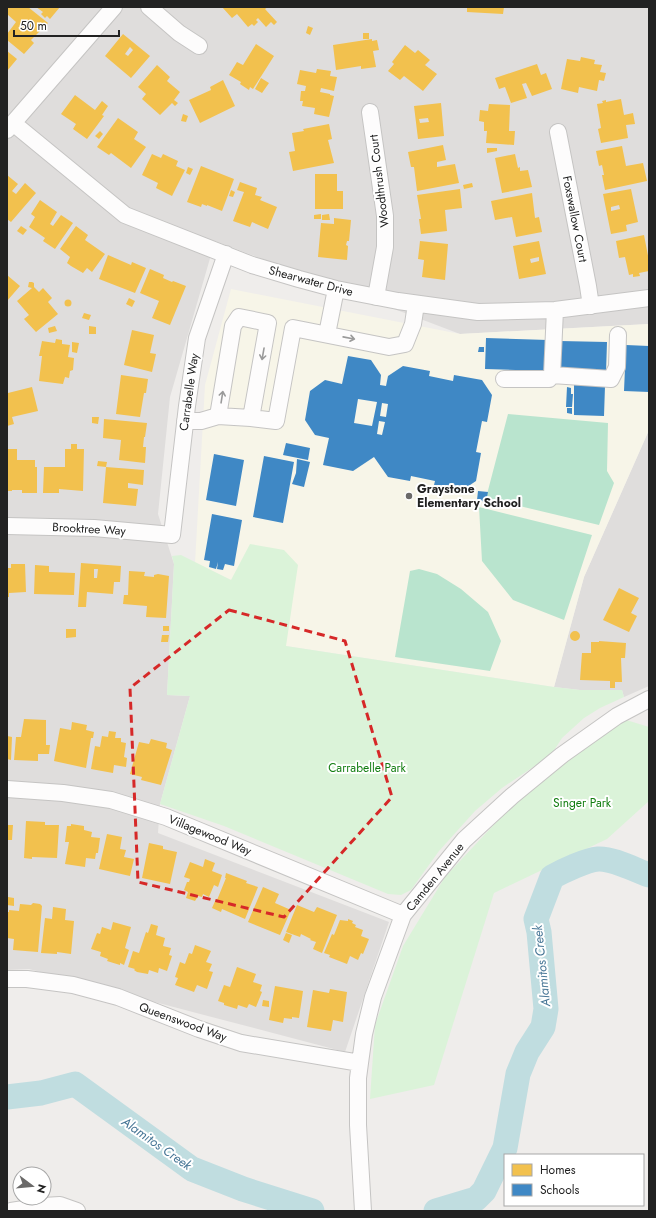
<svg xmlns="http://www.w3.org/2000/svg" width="656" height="1218" font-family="Jost,sans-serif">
	<rect width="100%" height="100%" fill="#efedeb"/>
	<path fill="#dfdddc" d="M7,7H649V324L460,334L215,241L170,397L158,514L174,564L167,695L190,696L160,804L158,833L389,922L345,1052L29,969L7,970Z
		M649,430V686L624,697L622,690H580L554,687L584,577Z"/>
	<path fill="#f7f5e8" d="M231,289L460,334L649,324V430L584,577L554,687L286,646L265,596L195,563L205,385Z"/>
	<path fill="#dbf3d9" d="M250,544L284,550L298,565L286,646L554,687L580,690H622L624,697L600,708L584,718L562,738L551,755L502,788L475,811L439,851L411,890L401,895L388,894L224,826L160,804L190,696L167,695L174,564L172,556L181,555L231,580Z
		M623,719L649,727V801L607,839L494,893L434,1085L370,1099L375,1025L403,946L445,877L518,799Z"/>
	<path fill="#b9e4ce" d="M508,414L608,423L607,471L614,483L599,525L486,498Z
		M479,507L592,535L564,620L513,600L482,561Z
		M419,569L437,574L461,589L488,612L501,641L490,671L395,657L410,571Z"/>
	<path fill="#f2c14e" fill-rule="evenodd" d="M7,7H28L48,23L31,40L34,43L24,54L7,40V34L16,22L7,14Z
		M36,7H60L50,19L47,16L45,18L41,14L43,12Z
		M222,7H268L265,9L277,22L274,25L271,22L266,27L258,18L256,20L258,22L254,26L252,24L248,27L237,14L232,18Z
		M467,7H504L503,14L467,12Z
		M308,26L313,28L310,35L306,33Z
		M363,33H369V39H363Z
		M123,34L150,56L131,78L105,56ZM130,47L133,50L128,56L125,54Z
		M372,39V41L377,40L379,50L373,51L376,67L361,69V66L336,70L333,45Z
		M256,44L274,56L253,89L250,87L249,90L240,84L241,82L229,75L237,62L243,65Z
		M405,45L415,53L418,50L430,60L425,65L437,74L423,91L404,76L400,80L388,71L394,64L392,62Z
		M7,51L17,59L7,71Z
		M581,57L595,60L594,64L602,65L600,72L606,73L604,81L599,80L597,91L579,87L578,93L561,89L567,59L580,61Z
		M537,64L541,75L546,73L552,89L532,96L526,83L522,84L527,98L511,103L505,87L499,89L495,78Z
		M157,65L170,77L167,81L180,92L174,100L178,103L175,106L172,103L160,115L142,99L146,94L138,87Z
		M317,69L331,71L330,76L337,77L334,91L321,88L320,92L330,94V95L334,96L329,117L314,114L315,108L302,106L303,101H300L301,91H305L306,86L297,84L300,70L316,73Z
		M261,78L269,83L262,93L255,89Z
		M223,80L235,106L200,123L189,100L211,90L210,87Z
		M75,95L95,110L102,101L108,106L102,115L104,116L87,139L73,129L76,124L61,114Z
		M621,99L624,115L633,113L635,124L626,125L628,138L601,143L598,129L601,128L597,104L603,103L602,101L606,100V102Z
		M441,103L444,136L418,139L414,106ZM428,118L429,122L420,123L419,119Z
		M489,104L510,105L509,131H515L514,145L486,143L487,131H484V122L479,121L480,110L488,111Z
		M183,114L188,116L186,122L181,121Z
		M118,118L138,132L134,139L146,147L131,168L111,153L109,155L97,147Z
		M329,124L332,139L328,140L334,163L293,171L289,152L295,151L292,133L304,131L303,129Z
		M100,131L103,134L99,139L95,136Z
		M443,145L446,160L437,162V167L455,164L459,183L417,191L414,167H411L408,152Z
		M622,146L626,166L643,163L647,181L605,190L602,175H604L602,165L599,166L596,151Z
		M487,148H497V151L487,153Z
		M152,154L161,158L163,154L178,161L176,166L185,170L172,196L156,188L158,183L142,175Z
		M515,154L518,168L520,167V171L528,170L532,187L502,193L495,158Z
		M201,166L234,179L222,211L207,205V206L202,204L201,207L187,202Z
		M188,167L193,169L190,175L186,173Z
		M315,174H337V191H343V209H315Z
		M7,175L18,184L12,191L16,194L25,183L36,193L11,222L7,219Z
		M240,182L257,188L255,195L262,197L260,200L277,207L268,229L252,222L250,227L233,221L244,192L237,190Z
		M472,183L473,187L464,189L463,185Z
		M460,189L462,208L445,210L447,231L421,234L419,219H421L417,195Z
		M631,189L638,222L626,225L627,231L611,234L603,194ZM619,205L620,209L611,211V207Z
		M231,190L235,192L233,197L229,196Z
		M532,193L535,218L539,217L542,232L516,237L512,217L495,220L491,201Z
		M40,200L57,212L50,224L53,226L61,215L73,223L55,249L43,241L45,238L29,227L35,217L31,214Z
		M321,214V219H314V215Z
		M329,214L330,220H322V215Z
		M334,218L351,220L349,241H347L346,245L348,246L347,260L318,257L321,223L334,224Z
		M21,226L27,230L23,235L17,231Z
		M76,226L88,235L85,240L105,254L92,272L87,268L83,273L71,266L67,263L70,257L60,249Z
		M644,235L649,261V271L639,273L640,276L633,277V274L629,275L625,257L619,258L616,241Z
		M420,241L448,244L445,280L422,277L424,260L418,259Z
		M539,241L546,274L519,279L513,246ZM539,257V261L531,263L530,259Z
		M108,255L131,265L132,262L146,268L135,293L99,279Z
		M150,269L164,275L163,278L172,282L173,281L186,286L170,325L152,318L159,301L140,293Z
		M7,275L20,286L7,301Z
		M29,282H32L34,283V287L39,292L43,288L52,298L48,302L58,314L36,332L24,319L29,315L17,301L32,288L28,287Z
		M129,298L135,301L132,307L126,304Z
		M64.5 303a3.5 3.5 0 1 1 7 0a3.5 3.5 0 1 1-7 0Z
		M84,313L91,315L89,320L82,318Z
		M55,326L57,331L49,333L48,328Z
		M89,326L96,327V334H89Z
		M132,330L154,335L150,353L156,354L152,372L124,365Z
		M56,339L62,340V344L70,345L68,357L74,358L73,370L70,371L69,378L65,377L63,384L39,381L42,356H39L42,341L55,343Z
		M72,342L79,343L77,353L72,352Z
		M121,375L148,379L146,393H144L140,417L116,414Z
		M32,387L38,411L12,417L14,424L7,426V390L8,393Z
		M92,417H99L98,424L92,423Z
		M104,419L147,423L145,437H144L143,447H146L145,463L119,460L121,440L103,438Z
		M71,444H77V449H84L83,491L59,489V493H43L44,467H65V449H71Z
		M7,449H17V460H35V467H37V493H22V490H12V491H7Z
		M98,461L107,462L106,467L144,470L143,485L128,483V488L138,489L136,506L103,503L106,467L97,466Z
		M81,563L121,566L120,582H114L113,594L87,592L86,607H78ZM94,569H98L97,578H94Z
		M11,564H25L26,592L9,593V597H7V568H11Z
		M35,565L49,566V572L75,573L74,595L34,594Z
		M129,571L145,572L144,576L154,577V575L158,574L169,576L166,618L146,617L147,606L123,604L124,595H128Z
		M619,588L639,598L631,613L637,616L629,632L603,620Z
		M163,626H169V631H163Z
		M66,629H76V637L66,638Z
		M570 636a5 5 0 1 1 10 0a5 5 0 1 1-10 0Z
		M162,635H169L168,642H161Z
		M599,641L626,643L625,658H621L622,682H615V688H610V681L580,680L582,653H591V642H599Z
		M24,719L46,720V745H50L49,754H38V761L14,760L16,737H21Z
		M72,722L87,725L86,730L94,732L93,738H91L86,768L54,761L60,728L71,730Z
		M109,731L116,732L115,738H121V742L126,743L124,757L127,758L126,767L114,765L113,773L91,769L95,746L100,747L102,736L108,737Z
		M7,736L12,737L11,760L7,759Z
		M151,739L167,743L166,748L172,750L161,785L141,780L142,777L130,774L139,742L149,744Z
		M26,821L45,822V825H59L57,858L32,857V859L24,858Z
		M71,824L84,826V830L92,832L91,837L100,838L98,853H96L95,859L86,858L85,867L65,864L69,842H65L67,826H71Z
		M7,825H13L12,840H7Z
		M107,834L122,837L120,849L126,850L124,857L134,859L130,876L99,869Z
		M149,843L163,846V849L177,852L170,884L142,878Z
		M205,859L215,863L212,871L222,875L218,887L214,885L209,897L203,894L202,897L198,896L195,901L186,898L188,892L184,890L187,882H189L190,879L184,877L190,862L203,867Z
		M226,873L247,881L246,883L258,887L245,919L222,909L221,912L212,908L216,899L217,900L226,878H225Z
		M263,887L279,894L275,903L291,910L280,935L248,922Z
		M8,897L14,898V906L7,905Z
		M33,903L40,904L42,906L38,952L13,950L14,939L7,938V912H9V910L19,911L20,904L31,905Z
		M297,905L314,912L317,907L337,915L322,953L313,949L316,942L310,940L311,939L301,934L300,937L286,932Z
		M53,907L66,909L65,920L74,921L71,954L57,952V954L41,953L45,918L52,919Z
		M348,919L353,921L352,923L356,925L355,927L363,930L361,936L369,939L363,954L361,953L358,960L350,956L347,964L329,957L330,955L324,953L332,934L334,935L340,920L348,921Z
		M113,922L131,927L125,948L129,950L124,965L120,963V965L107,961L108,959L100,956L101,952L91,949L97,933L100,934L102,927L111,930Z
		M151,924L158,926L156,935L165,938L163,946L171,948L169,955L172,956L167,971L159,968L158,973L149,970L148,974L137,972L134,970L135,969L128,967L133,951L139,953L146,932L148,933Z
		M286,933L292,935L289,943L283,940Z
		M195,945L211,951L206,962L212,964L209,971L213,972L207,989L197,985L194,992L175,985L178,978L175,977L180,962L185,964L189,953L192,954Z
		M237,967L256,974L253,982L262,985L260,991L262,992L256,1007L249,1004L247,1008L238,1005L237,1009L224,1005V1003L218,1001L224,985L230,987Z
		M275,986L303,991L299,1018L292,1017V1019L284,1018L283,1023L269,1020Z
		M330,989L347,992L343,1022L333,1020L331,1031L307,1027L313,990L329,993Z
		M263,1000L269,1001V1007L262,1006Z"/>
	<path fill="#3f88c5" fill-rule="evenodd" d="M486,338L548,340L546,371L485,369Z
		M560,341L607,342L606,373L559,371Z
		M626,345L649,346V392L624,391Z
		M479,347H484V352H478Z
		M348,356L371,360L381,375L380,385L386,386L388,376L403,366L430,371L429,376L453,381L454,375L482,380L492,395L487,422L482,421L476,452L481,453L476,481L461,491L434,485L435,481L411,476L410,481L388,477L374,457L353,471L323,465L329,438L315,435L305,420L310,391L325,380L342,384ZM358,399L377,402L372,426L354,423ZM382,403L388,404L386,417L380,416ZM379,421L385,422L382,435L377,434Z
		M574,385L605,386L604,416L574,415Z
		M567,387L571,388V394H573L572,407H566Z
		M567,408H572V414L567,413Z
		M286,443L310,448L308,460L283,455Z
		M214,454L244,460L236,506L206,500Z
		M264,456L294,462L283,523L253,517Z
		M297,459L310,462L304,487L292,484L296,473Z
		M478,491L488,492L486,502L477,500Z
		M212,514L242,520L234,566L225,564L223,570L217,569L218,562L216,569L209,567L210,561L204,560Z"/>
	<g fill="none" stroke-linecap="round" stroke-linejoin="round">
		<path stroke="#c0dde0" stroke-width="25" d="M7,1097L41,1093L75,1084L192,1169L243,1189L312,1211
			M436,1211L476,1199L484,1191L505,1148L518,1074L527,1052L543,1027L546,1009L539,932L536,919L552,877C563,871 586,860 598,859C613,858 635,870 649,875"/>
		<defs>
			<path id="minor" d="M149,7L179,33L199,46
				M370,112L385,216V247L376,297
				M13,123L125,215L252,265L299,279L336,289L398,301L478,312L555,310L649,298
				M7,130L114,7
				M558,132L588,286L591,306
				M327,334L336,289
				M552,375L611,379L617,367L618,335
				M504,379H549L552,375L555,310
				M218,416L251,418
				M185,421H201L218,416L233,326L239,317L268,323L251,418L276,421L293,328L389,347L405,344L413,324L416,304
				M7,526L94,528L172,535L187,406L197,338L226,254
				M7,789L63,793L111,800L166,817L403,915
				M7,979H27L73,985L118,997L199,1029L241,1043L360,1063
				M11,1211L43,1206L60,1205L77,1211
				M363,1211L358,1125V1078L360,1063L364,1034L373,997L403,915L464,840L512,796L562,755L617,716L649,699"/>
		</defs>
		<use href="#minor" stroke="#c5c4c3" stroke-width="18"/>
		<use href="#minor" stroke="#fdfcfc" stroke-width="16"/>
	</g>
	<defs><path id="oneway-shaft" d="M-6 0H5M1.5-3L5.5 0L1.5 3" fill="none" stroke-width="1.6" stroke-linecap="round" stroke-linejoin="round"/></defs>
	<g stroke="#9a9a9a">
		<use href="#oneway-shaft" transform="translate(349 338) rotate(11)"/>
		<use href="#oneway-shaft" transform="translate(263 354) rotate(100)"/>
		<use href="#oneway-shaft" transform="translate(222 397) rotate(-81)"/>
	</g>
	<path fill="none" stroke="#d62828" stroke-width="3" stroke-dasharray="8 5" stroke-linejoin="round" d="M229,610L345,641L392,797L284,917L138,882L130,688Z"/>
	<circle fill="#6a6968" stroke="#fff" stroke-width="1.5" cx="409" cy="496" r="4"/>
	<g text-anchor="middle" stroke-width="4" stroke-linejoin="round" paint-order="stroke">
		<g font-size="12" fill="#222" stroke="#fff">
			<text transform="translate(379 181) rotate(-97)" y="4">Woodthrush Court</text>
			<text transform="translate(575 219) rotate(79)" y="4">Foxswallow Court</text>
			<text transform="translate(311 281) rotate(15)" y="4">Shearwater Drive</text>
			<text transform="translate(189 392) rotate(-82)" y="4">Carrabelle Way</text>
			<text transform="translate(89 529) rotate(3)" y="4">Brooktree Way</text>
			<text transform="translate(210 835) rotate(22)" y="4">Villagewood Way</text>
			<text transform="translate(435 877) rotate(-51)" y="4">Camden Avenue</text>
			<text transform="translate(183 1022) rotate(20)" y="4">Queenswood Way</text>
		</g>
		<g font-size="12" font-weight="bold" fill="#222" stroke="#fff" text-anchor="start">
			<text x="417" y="493">Graystone<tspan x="417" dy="14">Elementary School</tspan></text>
		</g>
		<g font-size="12" fill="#127e11" stroke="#fff">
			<text x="367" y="772">Carrabelle Park</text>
			<text x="582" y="807">Singer Park</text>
		</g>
		<g font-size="13" font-style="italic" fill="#477696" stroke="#fff">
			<text transform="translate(541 966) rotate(-96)" y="5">Alamitos Creek</text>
			<text transform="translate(157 1143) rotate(35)" y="5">Alamitos Creek</text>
		</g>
	</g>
	<rect width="656" height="1218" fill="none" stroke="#222222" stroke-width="16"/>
	<rect x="504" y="1154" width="140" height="52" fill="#ffffff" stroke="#a7a7a7"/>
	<rect x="512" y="1164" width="20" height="12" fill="#f2c14e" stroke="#a7a7a7"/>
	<text x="540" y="1174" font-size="12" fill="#222222">Homes</text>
	<rect x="512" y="1184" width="20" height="12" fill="#3f88c5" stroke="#a7a7a7"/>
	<text x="540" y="1194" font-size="12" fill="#222222">Schools</text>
	<g transform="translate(32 1186) rotate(106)"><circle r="19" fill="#ffffff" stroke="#a7a7a7"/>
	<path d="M0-3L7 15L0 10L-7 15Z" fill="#6a6968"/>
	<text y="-6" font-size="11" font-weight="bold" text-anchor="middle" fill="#222222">N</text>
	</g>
	<path d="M14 30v6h105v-6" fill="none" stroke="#222222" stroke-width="2"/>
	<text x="20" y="30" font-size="12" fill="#222222" stroke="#ffffff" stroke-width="3" paint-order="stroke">50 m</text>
</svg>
